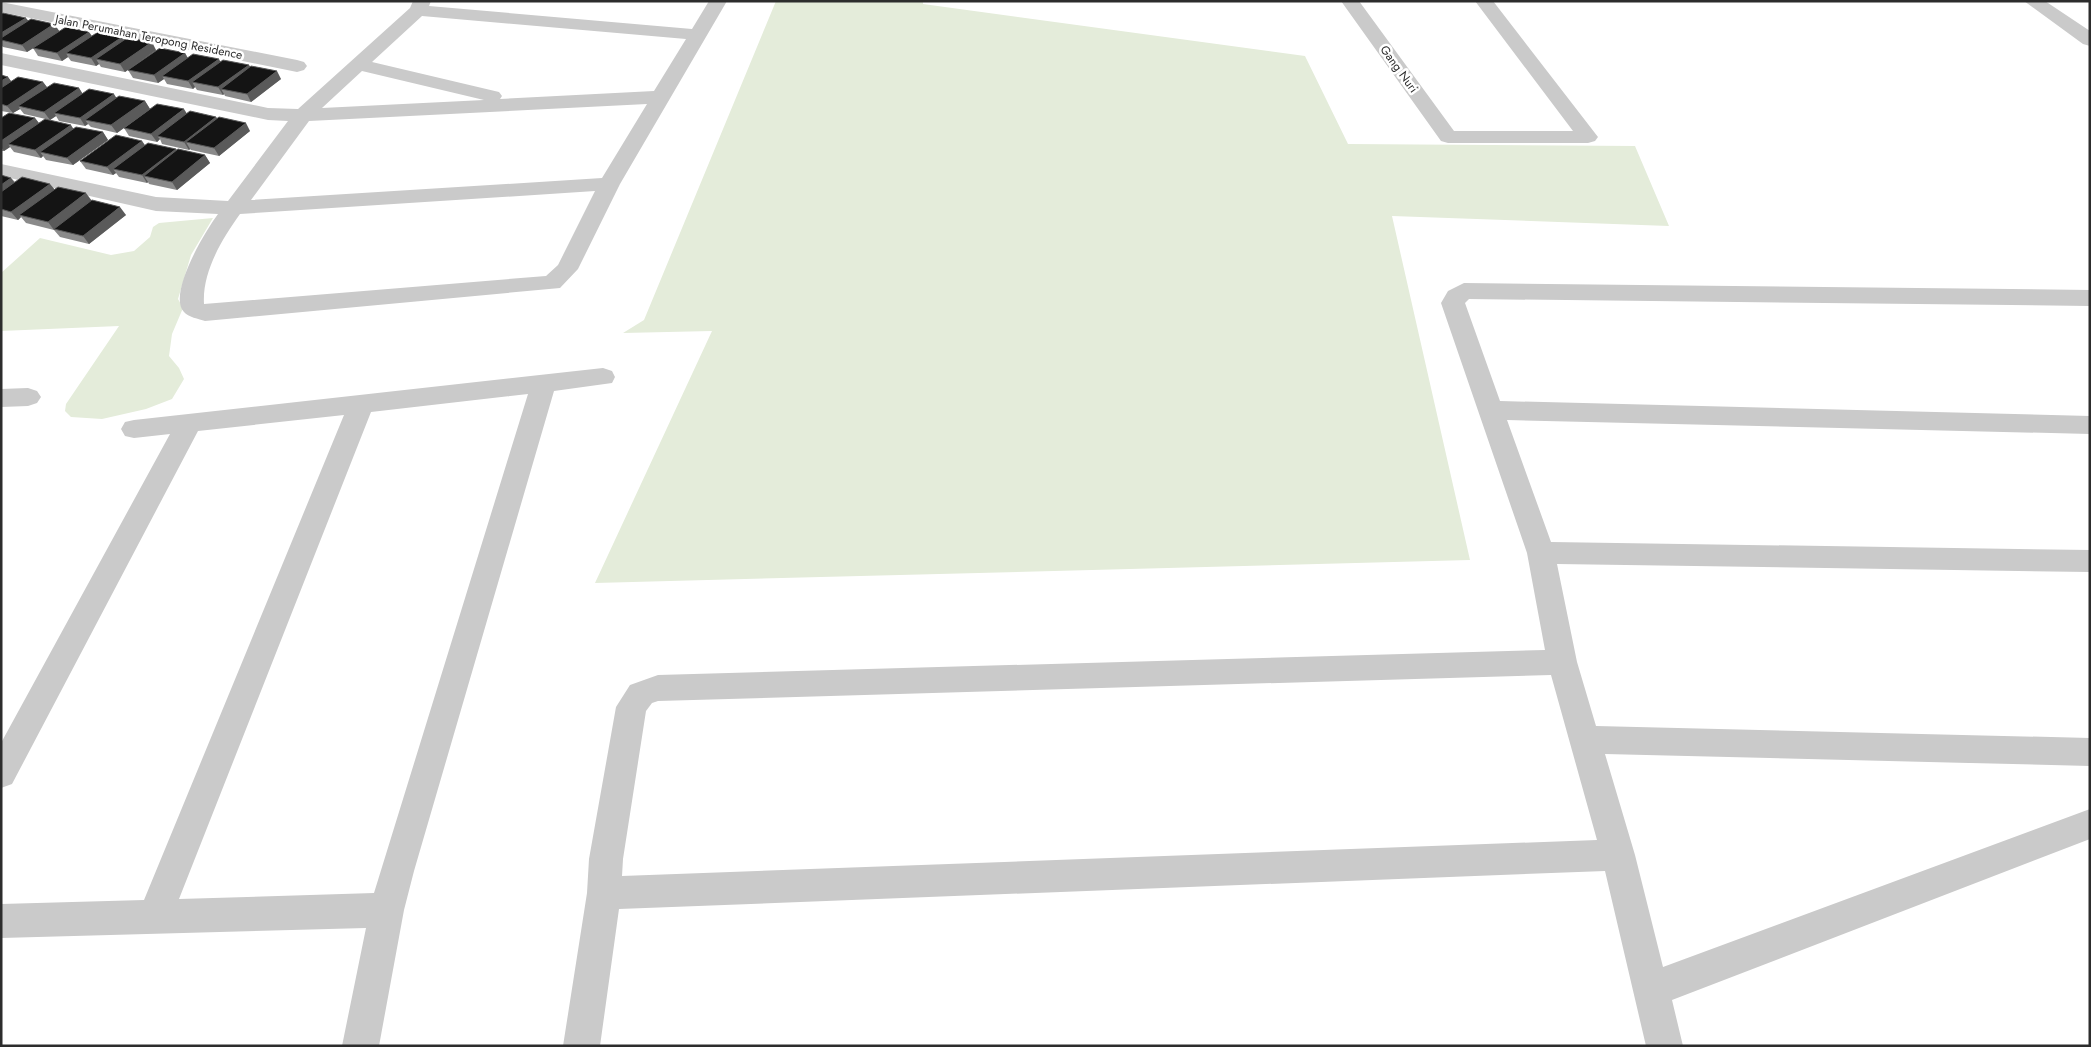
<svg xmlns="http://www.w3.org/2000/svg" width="2091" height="1047" font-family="Jost,sans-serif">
	<rect width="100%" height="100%" fill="#fff"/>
	<path fill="#e4ecda" d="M776,1H923V4L1305,56L1348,144L1635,146L1669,226L1392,216L1470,560L595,583L712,331L623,333L644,320Z
		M213,218L191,255L178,299L183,308L172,334L169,356L179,368L184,379L172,399L146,409L102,419L71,417L65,411L66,404L119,326L1,331V273L40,238L111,255L134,251L150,237L153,227L159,223Z"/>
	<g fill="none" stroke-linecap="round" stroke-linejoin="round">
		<path fill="#cacaca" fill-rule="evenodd" d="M413,1H431L429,6L692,29L709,1H727L620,184L578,269L560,288L205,321C199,319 188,317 184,312C167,294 206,230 218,214L156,211L1,176V164L156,197L228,201L288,121L268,120L1,65V53L268,108L298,109L410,8ZM422,16L686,39L654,91L500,99L502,96L499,92L372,62ZM362,71L484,100L322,108ZM647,104L602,178L251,200L309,121ZM595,191L558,265L546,276L204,304C202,272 222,239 240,214Z
			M1341,1H1359L1454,131H1573L1475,1H1493L1598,137L1595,141L1588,143H1448L1441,141Z
			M2024,1H2045L2090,31V46L2083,44Z
			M1,2L297,60L304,62L307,66L304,70L297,72L1,12Z
			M1464,283L2090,290V306L1469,299L1465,303L1500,401L2090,416V434L1507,420L1551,542L2090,550V572L1557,564L1577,662L1596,726L2090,738V766L1605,754L1635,855L1663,967L2090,809V839L1672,1000L1683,1046H1646L1605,871L619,909L600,1046H563L587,893L589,859L616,707L630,685L658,675L1545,650L1527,553L1441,303L1448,291ZM1551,675L1597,840L622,876L623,859L646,711L652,703L658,701Z
			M603,368L612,371L615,377L612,383L554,391L414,871L404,910L379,1046H342L366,928L1,938V904L144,900L344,415L198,431L12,784L1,788V743L170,434L134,438L125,436L121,429L125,422L134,420ZM528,394L374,893L179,899L371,412Z
			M28,388L37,391L41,397L37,403L28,406L1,407V389Z"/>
	</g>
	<path fill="#8a8a8a" d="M1,14L29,21L54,24L59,31L89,32L92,36L122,37L124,40L156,50L185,53L188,58L249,65L250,67L281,79L251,102L225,96L224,94L223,95L197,90L195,87L193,89L167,84L164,79L158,83L133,78L128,70L125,72L101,67L99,64L96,66L71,61L68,57L62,61L38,56L33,48L27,52L3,47L1,45Z
		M1,75L8,77L11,81L43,82L47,87L79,88L82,93L145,101L150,109L117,133L91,127L88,124L85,126L59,121L56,116L50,120L24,114L20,109L13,113L1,111Z
		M187,114L216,117L217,118L250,131L219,156L191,150L190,149L189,150L162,144L160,139L157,142L129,136L124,128Z
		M1,117L2,118H35L39,123L73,129L103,132L108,140L73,165L46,160L43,156L41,158L14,152L10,147L4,151H1Z
		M142,141L145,145L176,149L177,150L205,155L210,163L177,190L149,184L148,182L147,183L119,177L116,173L113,175L86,169L80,161Z
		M1,175L11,178L15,182L54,190L91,201L126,215L89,244L60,237L54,230L26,223L21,217L18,220L1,216Z"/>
	<path fill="#5a5a5a" d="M26,18L32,25L1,40V33Z
		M54,24L60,32L27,52L22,45Z
		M89,32L94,40L66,53L68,57L62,61L57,53Z
		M122,37L127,44L96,59L99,64L96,66L91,58Z
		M152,42L156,50L125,72L120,64Z
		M185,53L189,61L162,76L164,79L158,83L154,75Z
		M219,59L223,67L192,82L195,87L193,89L188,81Z
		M249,65L253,72L221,89L224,94L223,95L218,87Z
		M277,71L281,79L251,102L247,94Z
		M8,77L13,84L1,92V81Z
		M43,82L49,90L18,106L20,109L13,113L7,106Z
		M79,88L84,96L54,113L56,116L50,120L44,112Z
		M114,94L119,102L85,120L88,124L85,126L80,118Z
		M145,101L150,109L117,133L111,125Z
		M184,109L189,117L157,136L160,139L157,142L151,134Z
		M216,117L221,125L186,142L190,149L189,150L184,142Z
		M35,118L41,126L8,144L10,147L4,151L1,147V141Z
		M246,123L250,131L219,156L214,148Z
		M71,125L76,133L40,152L43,156L41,158L35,150Z
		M103,132L108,140L73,165L67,158Z
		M142,141L147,149L113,169L116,173L113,175L107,167Z
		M176,149L181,156L144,176L148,182L147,183L142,175Z
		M205,155L210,163L177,190L172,182Z
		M11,178L17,186L1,197V185Z
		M50,184L56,191L19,215L21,217L18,220L11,212Z
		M86,193L92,201L54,230L48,222Z
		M120,207L126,215L89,244L83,236Z"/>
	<path fill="#141414" stroke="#5a5a5a" d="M3,13L26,18L1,33V14Z
		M31,19L54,24L22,45L1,40V38Z
		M66,27L89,32L57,53L33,48Z
		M98,32L122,37L91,58L66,53Z
		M127,38L152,42L120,64L96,59Z
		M160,48L185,53L154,75L128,70Z
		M193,54L219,59L188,81L162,76Z
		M223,60L249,65L218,87L192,82Z
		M251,66L277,71L247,94L221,89Z
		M1,75L8,77L1,81Z
		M18,77L43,82L7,106L1,104V88Z
		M54,83L79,88L44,112L18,106Z
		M89,89L114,94L80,118L54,113Z
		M119,96L145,101L111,125L85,120Z
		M157,104L184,109L151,134L124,128Z
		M190,111L216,117L184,142L157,136Z
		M9,113L35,118L1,141V118Z
		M219,117L246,123L214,148L186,142Z
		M45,119L71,125L35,150L8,144Z
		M76,127L103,132L67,158L40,152Z
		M116,135L142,141L107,167L80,161Z
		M148,143L176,149L142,175L113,169Z
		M178,149L205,155L172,182L144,176Z
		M1,175L11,178L1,185Z
		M22,177L50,184L11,212L1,209V192Z
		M58,187L86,193L48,222L19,215Z
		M92,200L120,207L83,236L54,229Z"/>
	<g text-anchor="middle" stroke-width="5" stroke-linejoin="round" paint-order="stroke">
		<g font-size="12" fill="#2d2d2d" stroke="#fff">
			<text transform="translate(149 37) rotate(11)" y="4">Jalan Perumahan Teropong Residence</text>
			<text transform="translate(1399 69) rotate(54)" y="4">Gang Nuri</text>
		</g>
	</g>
	<rect width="2091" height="1047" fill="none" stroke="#2d2d2d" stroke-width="5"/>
</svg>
